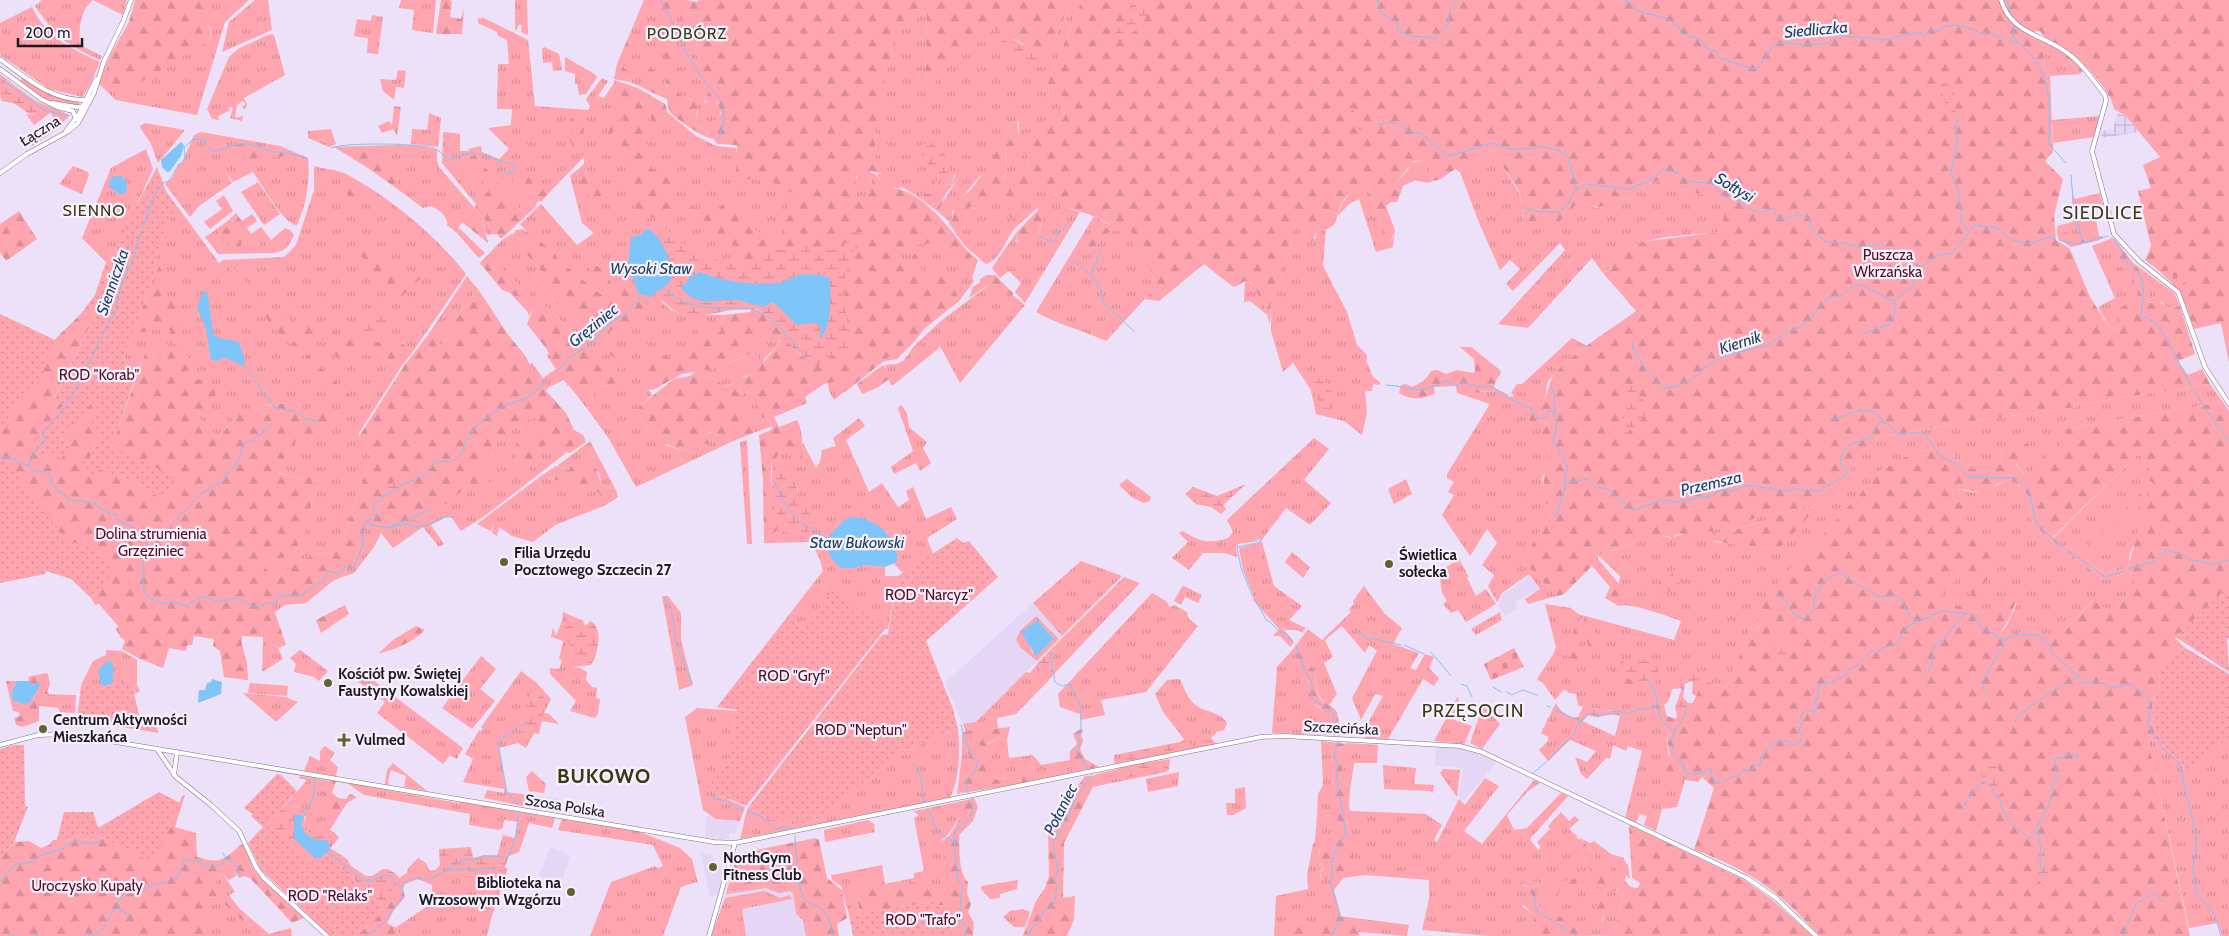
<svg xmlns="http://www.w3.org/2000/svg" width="2229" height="936" font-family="Cabin,sans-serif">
	<defs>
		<pattern id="industrial-grid" width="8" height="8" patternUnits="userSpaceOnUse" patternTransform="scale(1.25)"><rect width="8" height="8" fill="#e4d6f4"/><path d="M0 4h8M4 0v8" fill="none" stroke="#c3b7d1"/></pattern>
		<pattern id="grass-tufts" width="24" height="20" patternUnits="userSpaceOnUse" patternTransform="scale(1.25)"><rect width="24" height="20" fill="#fea5af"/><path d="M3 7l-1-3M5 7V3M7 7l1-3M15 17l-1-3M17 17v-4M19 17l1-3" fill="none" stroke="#d98d96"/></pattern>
		<pattern id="forest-firs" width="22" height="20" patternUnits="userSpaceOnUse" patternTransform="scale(1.25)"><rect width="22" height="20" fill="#fea5af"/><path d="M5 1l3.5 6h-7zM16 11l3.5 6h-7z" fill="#d98d96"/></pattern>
		<pattern id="wetland-marsh" width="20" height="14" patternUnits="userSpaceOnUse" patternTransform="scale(1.25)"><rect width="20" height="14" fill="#fea5af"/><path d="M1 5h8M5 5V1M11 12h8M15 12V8" fill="none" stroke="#d98d96"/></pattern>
		<pattern id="cemetery-stones" width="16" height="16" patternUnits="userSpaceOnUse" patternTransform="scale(1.25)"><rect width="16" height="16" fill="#fea5af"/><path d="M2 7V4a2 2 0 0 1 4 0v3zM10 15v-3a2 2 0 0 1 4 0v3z" fill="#d98d96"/></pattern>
		<pattern id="garden-dots" width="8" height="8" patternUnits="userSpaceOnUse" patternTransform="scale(1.25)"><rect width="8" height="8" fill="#fea5af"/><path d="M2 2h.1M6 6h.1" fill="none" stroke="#d98d96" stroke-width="1.8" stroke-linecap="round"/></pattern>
	</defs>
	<rect width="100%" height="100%" fill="#ece1f8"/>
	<path fill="#e4d6f4" d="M1529,575L1538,589L1515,602L1517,609L1505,616L1498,603L1503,595Z
		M1033,603L1062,636L975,722L963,724L945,683Z
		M1436,747L1467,749L1497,762L1463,801L1459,797L1463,768L1435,766Z
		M529,795L559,799L558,801L561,802L559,809L554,811L528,807Z
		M709,815L716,819L740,821L735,833H729V839L707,838L705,837L706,817Z
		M550,847L570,855L561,883L539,876Z
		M701,853L711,854L724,874L718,895L710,897Z
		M792,882L806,920L808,936H711L727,890L729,892Z"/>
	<path fill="url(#industrial-grid)" d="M2118,113L2126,116L2140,132L2101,138L2102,131L2113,129Z"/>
	<path fill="url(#grass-tufts)" fill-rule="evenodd" d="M42,0H127L123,15L93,0C79,11 79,30 80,45L102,56L100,60C64,44 57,38 35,6Z
		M202,0H249L225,22L197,115L116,100L99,84L109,57L113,62L209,41L212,31L204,20Z
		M255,0H268L272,30L222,52L229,22Z
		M401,0H436L433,33L412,30L414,10L399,8Z
		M515,0H527L528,35L521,32L522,25H518L517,30L515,29Z
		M644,0H686L690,6L689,12L681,15L697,42L695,52L712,89L711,94L704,99V102L715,101L720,106V116L713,122L710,134L695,123L698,111L691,99L679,95L673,75L667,81L666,93L669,100L630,82L632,81C626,78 624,71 625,65L630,63C631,54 636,39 631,31Z
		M1071,0H1082L1048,83L1049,96L1065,110L1064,118L1058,125H1053L1054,120L1028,134V157L1030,163L1025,169L1013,173L1003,201C1018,196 1041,184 1056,195C1069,204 1059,207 1080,212L1025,303L1015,292L1021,283L1009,271L1000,278L992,268L1016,233L1017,243L1039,235C1042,226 1040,218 1043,209L1038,210L1037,208C1030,215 1023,221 1016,227C1006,237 1001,260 986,264L966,247L959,238L969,215L967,209L970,207L974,209L988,206V204L994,196L995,191C1000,186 1007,176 1007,166C1007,158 1003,154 1008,146L1016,147L1019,134V122H1013L994,154V166L979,177L953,208L951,223L937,211L962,172L954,175L952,184L938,187L937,181L936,182L935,194H923L920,198L899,185L902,189L892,187L978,260L972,278L974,281L959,301L929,323L913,343L897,359L880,362L834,400L829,391L828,383L765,312L757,309L710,311L660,300L671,310L686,315H724L720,328L721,331L709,337L704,334L699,328L693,337L688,350L670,358L641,377L652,395L636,409C651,437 651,441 683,451C692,446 700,446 709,442L707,434L713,432L723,440L727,436L731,442L636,487L609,439L586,407L589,408L593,401L592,395L598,387L609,386L610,375L601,362L602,356L594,351L568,386L564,380L549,387L527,411L395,527L449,502L469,485L480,493L490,485L478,472L493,456L490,447L511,430L522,416L536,418L539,423L534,436L516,443L517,467L528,466L542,448L549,443L560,451L566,453L486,515L461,531L451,517H446L431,525L444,544L439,547L423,527L393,548L381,533L374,547L354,573L334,580L306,603L285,605L275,612L237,626L247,663L248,680H245L221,638L191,634H126L0,462V431L7,421L50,452L160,498L295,425L223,594L327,569L365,506L512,371L532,363L543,378L556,369L547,356L548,354L577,336L543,304L534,307L529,316L527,311L510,293L502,290L480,263L502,240L513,233L512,236L523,243L521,248L542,272L533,275L559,306L578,322L586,323L594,333L643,312L645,305L616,285L615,291L597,264L584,260L611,297L599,293L559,260L553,251L533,238L520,224L541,204L577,245L594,233L582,223L570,176L584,164V157L547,195V192L544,189H518L536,206L526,216L475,155L462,158L472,174L481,177L488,191L476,204L442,163L443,133L445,132L460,134V151H469L468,149L481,146L482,152L499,159L509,149L488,128L511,125L512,109H497L498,64H509L507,40L498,36L497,32L478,23V18L481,19L482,17L528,40L535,106L588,110L590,106L586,99L602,78L608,81L598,96L604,98L614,83L667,112L696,136L716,146L736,148L738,165L856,180L858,175L866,176L871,182L870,172L877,175L876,183H881L877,173L883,174L875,166L876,123L879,115L884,74L891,60L893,24H907L927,10L925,87L927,89L930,88L977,29H997L1021,44L1030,46L1048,57Z
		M32,7C47,38 70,48 100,62L89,87L82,97L49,89L0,55V23Z
		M372,15L383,17L378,54L367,53L368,38L354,36L357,19L371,21Z
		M270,34L274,35L285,75L244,98L247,104L245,109L242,107L246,104L243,101L237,105L235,118L243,116L242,121L230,118L233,108L230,107L229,111L218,116L219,120L212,119L207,109L229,57L238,49Z
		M544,47L559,54L562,70L553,71L552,62L543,63L542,49Z
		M2045,54L2065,57L2080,74L2050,76L2049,71L2044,65Z
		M565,57L596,75L597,77L586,94L579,95L577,83L575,84V74L565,71Z
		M398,70L406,71L404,88L396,87L394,100L383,91L380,79L396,80Z
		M0,74L36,101L70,115L56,130L32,146L31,144L43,138L54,128L52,114L50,113L34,125L26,114L35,115L42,106L7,80L0,95Z
		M22,77L46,92L80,101L78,107L48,101L20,82Z
		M394,106L401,107L397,136L393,129L382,133L378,126L389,121L392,125Z
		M429,113L441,118L438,147L411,144L412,129L427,130Z
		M2100,116L2094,137L2053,143L2052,120Z
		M145,123L185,130L158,163L151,144L141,129L140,126Z
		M331,129L336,144L329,147L308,138V131Z
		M201,132L280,146L308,158C310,183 307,202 297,225C283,224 262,184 253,172L233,182L224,169L232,183L199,206L190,217L165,184L172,178L179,164L182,163L194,135Z
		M401,145L422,146L437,150V160L439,167L497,234L487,235L482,219L466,216L456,232L447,225C449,217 438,209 431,206L423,208L396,188L399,180L365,146Z
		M146,149L153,169L116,250L106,262L82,238L111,168Z
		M1493,150L1497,153C1503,178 1526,187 1522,218C1560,234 1555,220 1581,200L1585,204L1596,208L1604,206L1619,199L1630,198L1647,185L1658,181L1672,185L1683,193H1700L1728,207L1719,232L1666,237L1641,242L1608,263L1612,267L1603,273L1592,258L1528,328L1498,324L1565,250L1560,243L1513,291L1506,284L1520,269L1510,260L1500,270L1480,225L1460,172L1478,164Z
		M1422,160L1428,164L1433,181L1428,183L1415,180L1403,186L1399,197L1396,182L1408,170L1411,163Z
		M73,166L88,172L89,175L82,194L59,184Z
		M314,166C322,169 335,169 344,173C388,196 436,235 466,274L414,350L394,339L375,351L401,367L359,433V438L371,454L360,490L349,519L344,540L332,553L315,555L296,563L277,579L257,562L294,556C298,544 304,533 307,521C312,508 312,496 321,483L311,476L299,479L278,472L281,463L296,440H311L317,429L302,408L288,403L264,405L250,416L233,421L218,438L200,419L199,410L215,397L194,379L183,345L167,359L146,351L133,385L125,363L126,352L152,279L156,257L167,224L177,206L219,263L223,260L284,257L296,245L314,190Z
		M1366,179L1386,239L1390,242L1393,238L1395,231L1393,247L1376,252L1359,199L1349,204L1338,216C1341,199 1354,190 1366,179Z
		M258,182L280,214L264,225L241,192Z
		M2100,193L2103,206L2086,210L2094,209L2100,240L2071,247L2059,239L2057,226L2073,222L2072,194L2075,199Z
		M224,195L233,211L210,229L204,222L222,209L216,201Z
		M236,213L242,221L252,214L257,221L247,228L251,234L261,227L271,240L285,228L290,230L294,235C289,246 286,251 274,253L218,254L205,237L227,222Z
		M1094,216L1109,225L1108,227L1096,231L1099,242L1111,231H1130L1133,235L1132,241C1141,259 1155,268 1154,289L1106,341C1083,330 1058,325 1036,312Z
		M1299,225L1308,239H1315L1317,231L1326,229L1323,266L1347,312L1357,345L1367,355L1366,368L1367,362L1373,377L1381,383L1378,385L1373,384L1372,391H1365L1367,413L1362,435L1344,421L1316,414L1311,390L1293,363L1283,372L1271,331V301L1288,256L1294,227Z
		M2113,238L2112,241C2121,251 2117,259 2122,266C2129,276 2142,283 2137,297L2116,311L2123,329L2111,330L2098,307L2115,298L2092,246Z
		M2132,262L2174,293L2180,306L2167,308L2162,302H2149L2147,281L2136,269Z
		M467,276L480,292L474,293C469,303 462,310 456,319C451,328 449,340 440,346L428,335Z
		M1245,280C1258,285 1264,303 1267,315L1250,301L1244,302Z
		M989,285L1005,289L1025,305L960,383L940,346L938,349L892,386L885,374L888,371L885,365L897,364L903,361L915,345L942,320Z
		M764,338H777L780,343L764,359L763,364L759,363L752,375L742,377V387L739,391V396L752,389L754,390C762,407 756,411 772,424L773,426L753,433L757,423L755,416C739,410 738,398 734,383L724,387C714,376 705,376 690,376C698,368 706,370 716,368C718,367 743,358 745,357C753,352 756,344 764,338Z
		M1572,338L1587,346C1580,349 1554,373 1549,380C1543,390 1551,400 1535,405L1528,402L1530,424L1544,420L1546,423C1539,436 1547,444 1551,456L1542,479L1545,488L1542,501L1554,509L1522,560L1557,596L1528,604L1525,599L1540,589L1529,574L1502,593L1497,602L1488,586L1494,575L1482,565L1497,543L1487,529L1470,556L1442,515L1454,495L1448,492L1454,482L1447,478V474L1490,404L1466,396L1471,391L1493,392L1495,388L1509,395L1507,397L1514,396L1511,393L1517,384H1522Z
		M2210,384L2223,402L2065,429V446L2026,477L2016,464L2022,456L2023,444L2002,450L2000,464C1990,471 1973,472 1963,465C1958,461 1955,454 1949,451C1932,443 1897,459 1883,469L1782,578L1757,617L1762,624L1756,629L1751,628L1726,688L1706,681L1699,682V677L1691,671L1685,674L1681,688L1672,689L1669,700L1665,705L1663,702L1669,730L1667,739L1669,759L1667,765L1671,773H1677L1685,780L1677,807L1662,809L1656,831L1644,825L1647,816L1640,814L1636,822L1625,818L1642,751L1628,746L1626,751L1613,745L1610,759L1606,758L1587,779L1581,774L1575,757L1587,762L1596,751L1570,740L1548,761L1539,750L1548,741V737L1541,733L1556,703C1560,711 1569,719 1578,717L1583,707L1578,705L1576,694L1569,693L1564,689L1555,700L1543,683L1537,679L1554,653L1556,647L1545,604L1571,608L1578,614L1674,640L1681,621C1667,616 1630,602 1617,606L1620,576L1598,555C1608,550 1620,550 1630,545C1638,540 1642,533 1652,535L1654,542L1665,536L1670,538L1686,533L1692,534L1705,532L1762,515L1767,514L1768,516L1817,504L1822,495L1831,492L1876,438L1966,422L2077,407L2081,404ZM1812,507H1816L1779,549L1715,542L1711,534L1730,531ZM1595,708L1603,711L1617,710L1620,716L1615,736L1580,720L1581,715Z
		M901,405L907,413L909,427L927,442L923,448L931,463L920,471L916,463L894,474L891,467L913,451L898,408Z
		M859,418L865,426L846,440L869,492L882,483L898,507L909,500L906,491L913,487L926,519L951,507L957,519L927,538L933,554L903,573L893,563L887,532L878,528L854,568L864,565L885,567V576H898L888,629H804L788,616L823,571L820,560L811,542L764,543L777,530L786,531L815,523L808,508L798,499V487L781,470L776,469L772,472V460L786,449L801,461V447L803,443L816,468L820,462L822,450L836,446L833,438Z
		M1314,438L1329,449L1304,480L1331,503L1310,525L1286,508L1261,541L1252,532L1258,541L1238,544L1236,547L1237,557L1224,553H1203L1189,570L1172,558L1188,542L1179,533L1183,531C1199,542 1210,544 1228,538L1233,532L1227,520Z
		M747,440L752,544H747L740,442Z
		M590,441L616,490L601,486L600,475L595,467L569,470L557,466Z
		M2138,454L2141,455L2150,470L2153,485L2140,532L2130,553L2128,566C2087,590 2092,539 2062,547L2053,538Z
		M541,476L598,492L606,505L555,525L533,542L512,536L499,527L497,536L492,533L494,524L491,531L477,524Z
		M1127,479L1151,497L1150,501L1144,503L1133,498L1119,485Z
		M1406,479L1412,494L1394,504L1388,489Z
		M2012,479L2030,497L2031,520C2052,545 2080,559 2104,580L2129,572L2136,585L2129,591L2114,613L2092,601L2062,633L2049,640L2027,632L2006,636L2000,634L2007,625L2017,603L1991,618L1983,612H1977C1966,605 1953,608 1943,599L1942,594L1957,578L1960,568L1990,545L1960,518L1965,506L1954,499L1952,492L1954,489C1963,489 1973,494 1983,492C1994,490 2000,481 2012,479Z
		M1262,542L1274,586L1302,606L1289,620L1306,628L1302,633L1298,630H1286L1282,627L1294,642L1290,647L1280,636H1273L1279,629L1253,600L1254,597L1243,570L1239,548Z
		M1292,552L1310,567L1303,578L1285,562Z
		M1459,559L1469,577L1467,578L1476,596L1486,589L1496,604L1466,622L1458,610L1451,613L1443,604L1447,601L1442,593L1439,572Z
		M1081,561L1122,576L1062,636L1033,603Z
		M1124,577L1140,583L1054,674L1052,648Z
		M1184,586L1202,595L1198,603L1185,597L1181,605L1174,601L1182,587Z
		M1364,586L1385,614L1402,628L1393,644L1419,653L1410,668L1416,670L1425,654L1434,657L1429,668L1439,678L1434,686L1423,679L1388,739L1365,738L1364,730L1383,696L1375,694L1361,720L1352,698L1377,651L1369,645L1365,653L1342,626L1325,640L1333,657L1324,663L1337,694L1329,705C1313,696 1318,686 1314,669L1307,665L1297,644L1308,629L1322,640L1351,612L1349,609L1354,604L1353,601Z
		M1152,593L1166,601L1170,607L1174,605L1187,612L1188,618L1198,626L1146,692L1101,700L1105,715L1080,720V714L1060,707L1058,694Z
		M662,596H668L681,613V641L693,685L679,690Z
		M563,612L579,619L565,628L571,650L572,667L580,668L587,672L586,680L592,687L597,688L596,698L600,699L598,714L595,718L570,711L576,701L550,674V668L559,669L562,660L559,659L563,641L551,637L553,627L556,636L562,621Z
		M1500,612L1502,620L1476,635L1471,629Z
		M1036,616L1059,639L1037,661L1021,648L1016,640L1020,631ZM1037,620L1054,639L1032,653L1030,646Z
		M263,637L278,648L283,659L262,672Z
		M1294,648L1304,671L1316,706L1331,716L1333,726L1332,735L1272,733L1277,667Z
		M106,650L122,651L137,660V685L140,691L135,694L131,678L101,689L81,685L93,661L106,655Z
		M300,650L328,671L319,681L314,677L294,672L296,664L290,658Z
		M481,656L496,669L480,689L495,701L472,729L442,708Z
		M1037,664L1049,680L1016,714L997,718L998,728L966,732L963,724L976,722L1026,672L1030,673Z
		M521,671L536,682L551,699L544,713L549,714L559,724L542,721L539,734L534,733L526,748L518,743L499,748L507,792L529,795L528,807L484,798L487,790L504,793V789L463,782L473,759L465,754L479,730L481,731L483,729L481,727Z
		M362,672L463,748L457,759L450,755L443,764L377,713L385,702L356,680Z
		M1180,679C1184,688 1188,700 1197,706C1207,713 1221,712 1227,723L1224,730L1217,732L1211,738L1216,744L1114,764V755L1181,742L1184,739L1163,712L1155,694L1167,680Z
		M250,683L288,686L287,696L249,693L248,691Z
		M243,693L286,697L298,702L276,722Z
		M39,694L76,695L75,713L59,712V708L39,706Z
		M1458,696L1459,702L1454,720L1472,726L1464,744L1434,741Z
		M1481,703L1500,724L1482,749L1470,743L1479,717Z
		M697,708L737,711L729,763L708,787L716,794L745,807L740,821L716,819L703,810L685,717Z
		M958,729C960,751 960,777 950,798L740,839L747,810L750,805L770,820L783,819L786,817L791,819L792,825L815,821L904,751Z
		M962,732L970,759L966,772L969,774L968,776L961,778L963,791L957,795L962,754Z
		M1001,737L1007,740L1009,758L1033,755L1041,765L1070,760L1072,770L1075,772L1033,782L1034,768L1028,760L1025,783L1013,785V777L995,780L993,766L988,767L977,743L989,751L987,745Z
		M2229,737V936H2222L2218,923L2189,928L2148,740L2155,739L2182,763L2186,777Z
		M1321,741L1330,742L1334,805L1317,814L1318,794L1323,785Z
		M1347,743L1378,745L1377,763H1354C1353,776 1347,800 1350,811L1426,814L1442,825L1434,840L1437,842L1459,799L1465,805L1485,778L1499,786L1464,831L1482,844L1534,780L1540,783L1528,791L1507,815L1514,830L1527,828L1561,793L1568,796L1530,839L1538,850L1541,848L1537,842L1550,829L1548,826L1561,812L1569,821L1575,816L1579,820L1569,829L1578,837L1590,843L1594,841L1611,854L1624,858L1626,864L1628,865L1630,879L1626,875L1622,879H1619L1618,885H1616V880L1611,888L1615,892L1620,888L1624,890L1614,935L1580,936C1575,920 1555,914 1540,909L1537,900L1542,893L1539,883L1528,881L1522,886L1530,887L1532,895L1522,906L1535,916L1530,936H1489L1422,930L1429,899V880L1365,875L1343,878L1334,890L1341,916L1295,925L1289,936H1274L1276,896L1308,889L1307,875L1313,844L1315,842L1317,816C1325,817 1333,813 1340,821C1332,836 1308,850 1324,868L1319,872L1321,880L1352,871L1347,867L1351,862L1353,837L1348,831L1346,806L1347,785L1342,781C1341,769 1336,750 1347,743ZM1578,837L1590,848L1597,862L1613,874L1604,899L1603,922L1595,912L1602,891L1585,890L1583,887L1590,870L1580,847L1571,839Z
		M325,746L335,753L330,760L338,767L336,776L304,771L310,756L320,761V751Z
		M1170,759L1169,770L1166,772L1092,787L1100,773Z
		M393,763L427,791L404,787L406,776L391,770L388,781L389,785L385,784L387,770Z
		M1383,765L1416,768L1414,784L1434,785L1433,793L1430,791L1384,789Z
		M1443,769L1460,770L1457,797L1440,773Z
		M532,771L546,784L544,793L529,791L526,777Z
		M1179,772L1178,786L1148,792L1146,779Z
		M301,776L329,781L322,793L332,803L330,830L335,833C322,838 312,838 303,827L306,817L292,802H288L307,780L298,778Z
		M347,783L458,803L462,802L555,818L552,828L529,823L519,852L509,856H497L503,835L515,838L517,822L504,820L503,828L500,830L469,825L470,814L364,795Z
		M1245,787L1246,808L1233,815H1227L1226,803H1235V789Z
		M963,801L962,815C954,823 951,835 941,840C946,856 951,876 944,892L931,887L925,890L903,882L885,884L880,875L855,887L860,913L850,919L841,886L832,880L831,874L833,875L882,865L885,884L914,878V873L924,871L914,818L919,816L914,811Z
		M562,819L635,830L680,848L692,859L698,883L696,882L681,887L663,936H590L611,882L655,866L658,868L663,866L653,845L558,830Z
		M868,820L874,824L875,832L825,842L824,830Z
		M508,868L491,919L487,936H400L398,929L395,928L432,903V885L435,870L456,874L472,870Z
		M223,874L235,892L229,895L239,908L232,907L225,892L215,885L216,879Z
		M1018,880L1017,889L1000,894V898L990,899L981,889V886Z
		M792,882L797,913L806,920L808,936H806L803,920L796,914L793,894L790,891L779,893L766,888L726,894L727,890L729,892Z
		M764,891L780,898L790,895L792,899L742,909L746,936H711L725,898Z
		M206,897L218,898L245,922L247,915L269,934L291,928L292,936H204L206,915L209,908Z
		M1023,909L1030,912L1025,927H1014L1003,917L1010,911Z
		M1347,917L1409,925L1407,936L1359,932V924L1350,922Z"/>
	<path fill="url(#forest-firs)" fill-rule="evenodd" d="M135,0H202L205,20L211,31L209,41L119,95L104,81L113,62L109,57L129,22Z
		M441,0H450L452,2L450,17L461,19L464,8L462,34H436Z
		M662,0L670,2C672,7 672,14 673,20L671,21H662C657,14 654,5 662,0Z
		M686,0L697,2L699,0H1071L1048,57L1014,39L1004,37L997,29H977L930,88L927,89L925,87L927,10L907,24H893L891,60L884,74L882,114L876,123L875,166L885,174L870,171L871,183H867L866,176H856L855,197L862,200C868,196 867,188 876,183L877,175L881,183L882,197L884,196L885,190C917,180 955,236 972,257C965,261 958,259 950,263L949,260L950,249H941L939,245L929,243L915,245L909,248L898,259L896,265L898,266L911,259L914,254H919L923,261L920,268L932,275L939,273C952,278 955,289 959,301L845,392L843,386L837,381L824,384L805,397L807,403L774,417L779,427L797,420C805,436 801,449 802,466L795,465L786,449C782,452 774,458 772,462C769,470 773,504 776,513C777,516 792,531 795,537L786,531L781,533L777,530L764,543L763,480L759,435L769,431L773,427L770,421L762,417L754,390L751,389L739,396V391L741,387L738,382V379L752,375L759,363H763L780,343V340L764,338L759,342L756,350L744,357L716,368L682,374L655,389L649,390L641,377C644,365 652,360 663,355L670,358L676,349L682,347L688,349L693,337L699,327L704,334L709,337L721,331L720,328L724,315L750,312L752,308L764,313L773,322L798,353L816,365H820C830,355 843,352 853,342C843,320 841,268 856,248L847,239C844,250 835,255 825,248L813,255L811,254V243C799,238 792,254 774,248L773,245L767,253L745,266C736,259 738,249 730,242L728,251L725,250L709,223H701L692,217L685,218L683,216L685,203L687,201L690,206L718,218L719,207C727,201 745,201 746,215C747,218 746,221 747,224L770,239L772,240L777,236L785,239L786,234L782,223L787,220L790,214L787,210L790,202L795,201V195C787,190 779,185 770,182C759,179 745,182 736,173L737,145L717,144L714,139C703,138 677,120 669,111L666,93L667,80L673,75L680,95L690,99L698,106L695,123L709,134L711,131L708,125L710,122H713L721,114L718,102L703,101L712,91L695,52L697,42L680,15L689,12L690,6Z
		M1082,0H1999C2012,36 2035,35 2063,52C2071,57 2077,65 2083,71L2080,74L2065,57L2045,54L2044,65L2049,71L2050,76L2053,152L2045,161L2063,179L2054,216L2056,240L2070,249L2090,297L2111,330L2123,329L2115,311L2137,297C2142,283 2129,276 2122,266C2117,259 2121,251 2112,241L2114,238L2147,281L2149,302L2151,303L2159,301L2167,308L2180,306L2195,354L2178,361L2188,375L2202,369L2210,384L2081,404L2077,407L1966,422L1876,438L1831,493L1822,495L1824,500L1817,504L1768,516L1767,514L1762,515C1749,522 1708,533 1694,534C1687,534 1682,533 1675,535L1674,538L1665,536L1654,542L1652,536C1642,533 1638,540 1630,545C1620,550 1608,550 1598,555V559L1620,585L1617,605L1605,598L1610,587L1592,566L1564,594L1557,596L1522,560L1554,509L1542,501L1541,497L1545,488C1539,471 1555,459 1548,448C1546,445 1543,442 1540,438L1546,423L1543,420L1530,425L1528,402L1535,405C1552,399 1545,384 1556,372C1579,348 1609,331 1636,311L1603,273L1611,268L1608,263L1641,242L1719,232L1727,207L1700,193H1683L1671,185L1658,181L1647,185L1630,198L1619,199L1608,209L1604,206C1595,208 1588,207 1581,200C1573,206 1568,215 1560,221C1552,226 1542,225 1533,230C1518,223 1525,208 1520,195C1515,179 1500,169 1497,153L1493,150L1478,164L1460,172L1455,169L1441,179L1433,181L1428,164L1422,160L1414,161L1396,182L1399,197L1397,202H1391L1386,206L1395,231L1390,242L1386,239L1366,179L1345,198L1340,206L1335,224L1329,228L1317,231L1312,242L1308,239L1299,225L1294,227L1288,256L1271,301L1270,324L1264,305L1251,282L1245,281L1235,287L1232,286L1204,264L1159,301L1145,299L1154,289C1155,268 1141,259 1131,240L1133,235L1130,231H1111L1099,242L1094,253L1084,256L1078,252L1077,248L1096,231L1108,227L1109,224L1094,216L1066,207L1056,194L1037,190L1010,217L1003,201L1013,173L1025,169L1030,163L1028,157L1022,151L1028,134L1051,117L1054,120L1053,125H1058L1064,118L1065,110L1049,96L1048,83Z
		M2003,0H2229V363L2221,323L2194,329C2182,292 2176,283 2145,260L2151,246L2138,191L2151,188L2143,165L2160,157L2126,116L2114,109C2111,89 2082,61 2065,49C2056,43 2046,41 2040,31H2036L2033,33L2012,19Z
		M663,25C680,35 673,54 671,70L668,72L664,65L663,45L666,43L663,40L661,26Z
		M631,31C636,39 631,54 630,64L625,65L624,68L630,74L627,78L632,81L630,82L614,79L617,64Z
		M646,65C657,71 665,85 662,97L649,91L639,79L643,66Z
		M614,80L638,88L665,104C670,115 664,122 654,125C650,119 653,113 649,108L647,109L648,128L644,139L631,137C632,150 647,155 647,168L656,170L662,165H674C670,179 682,201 670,212L664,210C657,217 651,219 641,218L637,214C638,206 635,201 634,194C631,176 632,164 614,156L612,140L630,136L623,118H620C615,124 615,130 610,137L608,136L615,106Z
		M576,113L584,114L583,155L578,156L569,139L573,131L570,119Z
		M1017,121L1019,138L1016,147L1008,146C1003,153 1006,158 1007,166C1007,172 1002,183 999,189H996L994,196L985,211L970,207L967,209L969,215L959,238L949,223L952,220L954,210L950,208C952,199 958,199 964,195C975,189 979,173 994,166V154L1013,122Z
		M241,144L259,146L274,153L283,152L284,155L282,157C264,156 244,164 229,151L235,146Z
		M365,146L399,180L396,188L371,170L334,147Z
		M475,155L526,216L501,239L475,208L476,204L488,191L481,177L472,174L464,183L458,178L462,171L468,168L461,158Z
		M584,167L595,177L603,189L599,201L582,191L578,173Z
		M958,169L962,172C958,180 952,185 947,192C943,198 942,206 937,211L920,198L923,194H935L936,180L939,187L952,184Z
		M524,170L527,175L535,177L547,192V195L542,201L537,202L536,206L512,185C514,176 516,173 524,170Z
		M342,186L358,188L380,203L381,207L366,200L351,198Z
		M1043,209L1039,235L1028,246H1019L1016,233L1038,210Z
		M472,210L482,219L488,243L462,222Z
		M19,211L37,239L6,261L0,252V224Z
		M236,215L243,222L251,216V221L246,227L251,235L259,237L260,246L258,249H253L248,241L241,243V251L229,250L227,239L219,236L218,228Z
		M2061,227C2065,234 2073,234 2079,239L2101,236L2104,238L2070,246L2058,238L2057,230Z
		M459,228L485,253L479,258L456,232Z
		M523,229L553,251L559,260L599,293L610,296L583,259C599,260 607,278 615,290L616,285L614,275L619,273L636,287L638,293L652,300C641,308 640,321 630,331L616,326L600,340L586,324L578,322L559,306L533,275L542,272L521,248L522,243L514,240L512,236L516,230Z
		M360,247L376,251C381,256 384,264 390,268C400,275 408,269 421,278L401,297L395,299L387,295L359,252Z
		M161,256C171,265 164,279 161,291L174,303L182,320L178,330V343L175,344L171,339L170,330L167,328L137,333L135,330L143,305L146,304L154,287Z
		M489,256L527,292L530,295L525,305H522L510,291L503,289L480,263Z
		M224,261L236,270L269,311L306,326L347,335L358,333L372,339V343C365,347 362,348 355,347L345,360C333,357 331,350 325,340L294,336L292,340L370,415L368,416L272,326Z
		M987,275H995L1014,294L1011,295L1005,289L997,293L988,285L969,298L973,287L980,282V279Z
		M480,292L509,336L524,354L541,385L566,413L574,430L583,435L586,442L570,453L560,451L549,443L542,448L528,466L530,470L527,474H522V469L517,467L516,443L534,436L538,423L536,418L531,420L522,417L511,430L491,447C495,462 489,463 478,472L487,475L490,485L480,493H473L469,485L449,502L428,514L395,527L368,525L363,532L362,554L354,568L343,569L344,572L340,574L334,573L327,576L325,586L322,589L313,588L307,592L304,598L295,597L287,600L279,597L277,600V603L272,604L286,645L278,648L263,637L242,636C240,651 247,665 248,680L224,677L220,651L213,646L214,639L194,636L192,645H187L186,651L169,648L163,668L138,658L122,649L125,640L121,638L116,629L118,626L99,604L95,605L91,598L115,568L91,547L74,543L57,531L49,515L34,500L11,467L0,460V431L9,426L8,416C19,404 33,392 40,377C45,368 44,356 49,347C58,333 76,322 86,307L97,312L54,398L63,405L45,458L50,452L61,459L67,448L61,436L71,427L82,422L90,401L98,405L99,433L90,458L97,468L140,484L160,498L178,482L111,448L146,351L167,359L170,352L183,345L194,379L202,380L216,388L215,397L199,411L200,419L218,438L233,421L230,416L235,410L250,416L264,405L288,403L333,416L339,425L333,430L317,429L311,440L305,444L296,441L281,463L279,473L299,479L311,476L321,483C312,495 312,507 307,521C304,533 298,544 294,556L258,562L277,579L296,563L315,555L332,553L344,540L349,519L360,490L371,454L358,438L404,366L428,335L436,339L440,346C449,340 451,328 456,319C462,310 469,303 474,293Z
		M543,304L589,348L603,356L601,362L610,375L615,377L617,386C605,386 600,384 592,395L593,407H586L558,372L546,348L527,324L534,307Z
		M394,339L414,350L401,367L372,349L374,343Z
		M606,339L615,340C619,350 628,360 621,371L617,360L601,347Z
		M1460,347H1471L1500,370L1501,373L1496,380L1493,392L1482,391L1478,393L1471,391L1466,396L1457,393L1456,386L1434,387L1435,393C1423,400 1410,400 1399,393L1401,385L1406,384L1412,387C1421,383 1426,380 1431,371L1437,370L1446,374L1457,370L1473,373L1475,371L1474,359Z
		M883,365L888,371L885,374L889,379L877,388L862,394L857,384Z
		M690,376C705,376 714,376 725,387L736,383C738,398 739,410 755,416L757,423L753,433L731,442L727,436L723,440L713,432H709L707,435L709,443C700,446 692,446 683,451L666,444L658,450L636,409L674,379Z
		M2223,402L2229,411V591H2224L2175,638L2184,647C2168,662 2156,666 2160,690L2152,698L2155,739L2148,740L2190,936H1820C1807,923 1794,908 1779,896C1757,877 1722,859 1694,850L1714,788L1702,777L1698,782L1685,780L1677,773H1666C1667,766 1670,759 1669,751C1668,742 1667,741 1669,730L1655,715L1657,705L1663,702L1667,716L1676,719L1677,716C1690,710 1699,697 1699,682L1706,681L1726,688L1751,628L1757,629L1762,624L1755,613L1782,578L1883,469C1897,459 1932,443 1949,451C1955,454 1958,461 1963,465C1974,472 1990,471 2000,464L2002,450L2006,447C2014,448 2020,443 2028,444L2029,448L2016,465L2026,477L2039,464L2044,456C2056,451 2066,442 2065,429ZM2138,454L2141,455L2150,470L2148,473L2150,481L2153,483L2128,566C2087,590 2092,539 2062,547L2053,537ZM2012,479L2030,497L2031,520C2052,545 2080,559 2104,580L2129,572L2136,585L2129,591L2114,613L2093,601L2062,633L2049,640C2036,632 2021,629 2006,636L2000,634C2007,621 2017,609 2016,593L1991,617L1983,612H1977C1966,605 1953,608 1943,599L1942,594L1957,578L1960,568L1967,574L1977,579L1972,587L1971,595L1965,601V605L1974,608L1978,593L1988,578V574L1980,565L1983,561L1994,556L1995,558L1991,563L1998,565L2011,550L1990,545L1960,518L1965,506L1954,499L1952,492L1954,489H1963L1987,494L1997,484Z
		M587,460C598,465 599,476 601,486L616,490L618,497L606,505L598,492L541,476L556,466L569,470L573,463Z
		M2149,485L2146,500L2088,556L2085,549Z
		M1817,507L1779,549L1731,544L1710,540L1711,534L1713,533C1749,531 1781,510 1817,507Z
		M345,605L349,614L321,633L316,620Z
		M1582,618C1593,621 1601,639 1595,650L1590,651L1587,641L1583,637L1578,646L1583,649L1587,665L1585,667L1565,654L1577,622Z
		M416,626L425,630C412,643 395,649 378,654L393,640Z
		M1297,644L1307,665L1314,669C1316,678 1315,694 1321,700C1326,704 1333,706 1337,712L1341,735H1332C1338,717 1317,708 1307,696L1309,684L1294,648Z
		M1608,670L1619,671L1624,677L1634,681V686L1627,695L1622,696L1619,693Z
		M45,673L48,674L50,684L47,692L49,694H39V721L22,727L16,725L14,718L20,716L19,712L13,711L6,681H16L11,694L13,701C28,706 37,701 36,684L33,685L28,681L29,677Z
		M1010,727L1007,740L1001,737L987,744L990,751L978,744L988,766L993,765L995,780L1014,777L1013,785L962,793L961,778L968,776V774L965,772L970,759L962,732Z
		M1081,729L1083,731L1081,734L1083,741L1080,749L1085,759L1099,767L1075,772C1068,768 1070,759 1070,751L1077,744L1073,734Z
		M1330,742L1347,744L1342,747L1340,756L1342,781L1349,788L1346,806L1348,831L1353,837L1355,848L1350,865L1347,866L1352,871L1351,873L1321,880V874H1313L1314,872L1322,871L1324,868L1318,859L1321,845L1340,821C1333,813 1325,817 1317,816L1319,812L1334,805Z
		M1022,759L1028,760C1034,767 1035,772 1033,782H1023L1016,766L1017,762Z
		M1100,773L1064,843L1063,898L1075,896L1074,919L1067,936H1023L1036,901L1045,888L1049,876L1048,830L1060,826L1063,808L1085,776H1093Z
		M329,781H336L332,793L338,798L346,799L350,794L357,797L347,803L330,830L332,803L322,793Z
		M185,795L175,827L196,833L197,857C220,864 223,861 240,845H244L253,868L260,877L304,918L292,923L250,878L244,876L239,878L235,872L236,876L229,880L223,874C216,876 218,880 216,885L225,892L232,906L239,908L247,915L244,922L218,898L206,897L212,905L210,908L211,911L206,915L204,936H0V858L15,842L29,841L41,848L49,845L53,840H57L59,843L87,832L139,854L138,856C167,833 170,830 182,796Z
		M974,798L978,807L973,821L959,835C960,849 958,873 968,882L967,893L971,904L968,912L974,923L973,936H953L947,905L934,906L933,902L860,913L855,887L880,875L885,884C900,882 913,878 925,890L931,887L944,892C950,877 947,857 938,845C941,840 944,840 948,837C954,831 956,822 962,815L963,801Z
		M1630,825L1746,881L1770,898L1813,936H1591L1614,935L1624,891L1620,888L1614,892L1611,888L1615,879L1617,886L1619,879L1623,878L1622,875H1626L1625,881L1631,887L1638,888L1640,883L1632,878L1629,828Z
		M1572,836C1585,840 1592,850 1597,862H1610L1613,874L1604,899L1605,905L1601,925L1596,924C1591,912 1600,902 1601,891L1584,890L1583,887L1590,870L1580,847L1571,839Z
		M816,838L819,840L827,878L842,890L847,918L837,924L839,936H808L806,920L797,913L792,882L728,892L727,890L736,858L741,853Z
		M418,858L426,863L430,871L435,870L432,885L418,879L405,884L403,888L405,897L394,910L387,923L398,929L400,936H355C378,919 390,903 396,874L399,878L407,873L408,868Z
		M1525,879L1531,882L1535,881L1539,882L1544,895L1537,900L1540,909C1555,914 1575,920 1580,936H1530L1535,916L1521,903L1523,899L1531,897L1532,895L1529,892L1530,887L1520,884Z
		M1572,879H1576L1579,893L1577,896H1573L1569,888H1561L1553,906L1548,904L1546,892L1548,885Z
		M1338,916L1347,917L1350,922L1359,924V936H1289L1295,925Z"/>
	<path fill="url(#wetland-marsh)" fill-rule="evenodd" d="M1134,0H1151C1150,19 1133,42 1113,36L1118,28L1126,24Z
		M991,32H996L1001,40L1029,47L1044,58L1042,64C1021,65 1002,52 989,37Z
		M6,80L42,106L41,112C28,119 25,109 15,104C11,102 6,102 2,101L0,95Z
		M1945,82C1959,91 1956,109 1952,123L1947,121V109L1940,86Z
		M1352,108L1361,120L1375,123L1380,122L1381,125L1362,137L1358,131V122L1355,118L1349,117L1346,110Z
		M927,143H935C946,154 954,164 945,179L930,168L919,151L921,145Z
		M663,227L683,244L719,261L737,258L745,266L766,253L770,244C789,260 796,236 811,243V254L813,255L826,248L830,251L834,249L840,251L845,246L851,232H862L863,235C862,247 857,245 852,254C841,273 843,322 853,342C846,354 829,355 820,365H816C809,359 800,355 794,349C779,334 772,311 749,307C743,306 737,308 730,310C706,315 684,322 665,303C661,299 657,299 655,293C683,280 669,258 658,238ZM700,272C730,284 767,289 796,276L830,306L822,327L815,323L809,325L785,313L773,302L763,307L737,300L703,303Z
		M391,313L394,319L383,332L369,337L360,331L370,316Z
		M1314,376C1328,377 1333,395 1338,407L1326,409L1320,406L1313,390Z
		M1633,386L1645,402L1646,415L1627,433L1624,432C1620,420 1622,397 1630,387Z
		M786,463L790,466V477L797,483L798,498L804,499L815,523L810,531L795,537C790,529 783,523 777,515C773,509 771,481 772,472L775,469L781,470Z
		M403,480L407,485L402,493L391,499L387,497L384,492L393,482Z
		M1246,484L1223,505L1226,509L1221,514L1211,507L1196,504L1185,494L1193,487L1217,496Z
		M1676,568L1684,573C1678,597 1669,588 1656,597L1652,595L1664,577L1670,576Z
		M579,619L583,620L584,625H587L590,621C604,627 598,655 591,665L572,667L571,650L564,628Z
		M1771,631L1774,636L1789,641L1788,657L1784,659L1778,658L1777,647L1769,641V632Z
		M1052,648L1054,674L1049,680L1037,664Z
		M1630,659H1643L1657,665C1661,676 1658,683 1647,687C1644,685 1640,682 1637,680C1626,677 1617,675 1621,662Z
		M1692,671L1699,677L1700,686L1696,696L1692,693L1693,682L1691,681L1685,684L1683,697L1688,703H1693L1687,711L1677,716L1675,707L1681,691V679L1685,674Z
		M537,688C554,700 539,736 523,743L520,738L527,700L533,689Z
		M1589,707L1603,711L1617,710L1620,716C1610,712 1601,719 1588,715L1582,722L1580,720L1585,708Z
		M1211,739L1215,745L1126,761L1123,754L1185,741L1194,746Z
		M1165,760L1169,770L1152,775L1110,778L1108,775C1121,763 1147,763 1165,760Z
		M1990,764L1999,769L2001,779L1998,785L2002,792L1997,798C1989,789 1979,782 1982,769Z
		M288,802C304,803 307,814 303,827C312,838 322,838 335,833L339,838L330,848L347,859L351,866L366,876H372L383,869H388L396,874L393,888L385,908L326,855L317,866L267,825Z
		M471,847L473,858L484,855L509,856L504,870H472L456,874L435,870L440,865L439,849Z
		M2041,851L2044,852C2047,861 2049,871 2050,881L2045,888L2034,875L2039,866L2034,861V856Z"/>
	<path fill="url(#cemetery-stones)" d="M2182,266L2186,284L2176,286L2161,273Z
		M1514,648L1524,667L1491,680L1484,664Z"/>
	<path fill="url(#garden-dots)" d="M157,167L166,191L177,206L167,224L156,257L152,279L126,352L125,363L133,385L111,448L147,462L178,482L160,498L140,484L97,468L94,476L81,471L83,461L90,458L99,433L90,430L98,405L91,402L82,422L71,427L61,436L62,440L71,444L61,459L50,452L43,460L35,454C31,439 54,416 63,405L54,399L97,312L86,307L95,295L106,262L116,250L129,219Z
		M0,314L55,340C46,352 47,364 41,377C34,392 19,404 8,416L9,426L0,431Z
		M0,460L11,467L34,500L49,515L57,531L74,543L91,547L106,557L115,568L91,598L71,579L46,571L45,574L0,583Z
		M957,538L963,543L969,541L998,577L926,641L953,709L958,729L904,751L815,821L792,825L791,819L786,817L781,821L770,820L750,805L882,635L888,634L898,576Z
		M833,589L885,629L746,806L716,794L707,787L729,763L737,710L717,707L788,616L804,629Z
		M2224,591H2229V637L2227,639L2229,672L2176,637Z
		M2184,647L2229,674V737L2186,777L2182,763L2155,739L2152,698L2160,690C2156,665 2167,663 2184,647Z
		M131,678L139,716L153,719L159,733L77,720L81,685L101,689Z
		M13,745H24L25,806L28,807L14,842L0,858V749Z
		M277,774L281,775L297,791L267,825L317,866L326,855L385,908L378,917L355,936H330L261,870L248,843L263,827L251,816L253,814L244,808Z
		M159,792L180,803L172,824L152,862L138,856L139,854L87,832L59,843L57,840L64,812H93L98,828Z
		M933,902L934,906L947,905L953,936H853L850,919L860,913Z"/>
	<path fill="#fea5af" d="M754,352L761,360L732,382L726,374Z"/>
	<path fill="#7fc5f9" d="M181,142L184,145L181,156L170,171L167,172L162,167L161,160Z
		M115,176H121C128,180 128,188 125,194H119L109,187L110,179Z
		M646,229C657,228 674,263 672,275C670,288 657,289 651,297L638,293L628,264L631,237L640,235Z
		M700,272C724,282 751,285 777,283C784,283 789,278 796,276C807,273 819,274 830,278C830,297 833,326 819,340L821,326L815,323L797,325L773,302L763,307C755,305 745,301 736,300C713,299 699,309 681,288L691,276Z
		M203,291H206C211,302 210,322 214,335C234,347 238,328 245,362L243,366L224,357L218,361L211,360L206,329L197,308Z
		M852,517C874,517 900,537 897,562L885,567L864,565L854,568H842L835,563L829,555L827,538L844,520Z
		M1037,620L1054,639L1036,656L1021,632Z
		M107,661L113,662V682L106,686L101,685L98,670Z
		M212,679L222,682L221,694L198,703L199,690H205L207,683L211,682Z
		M16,681H28L33,685L39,682L40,686L30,702L25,704L13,701L11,694Z
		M300,814L304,818L301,823C303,836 314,841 326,840L330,845L329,851L320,858H315L294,839V816Z"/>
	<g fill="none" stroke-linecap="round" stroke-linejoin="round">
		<path stroke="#7fc5f9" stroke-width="1" d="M660,0C671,15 676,32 684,48C694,69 707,86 723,102L724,122L719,139
			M1377,0L1382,14L1398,23V31L1412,36L1435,38L1448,25L1450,10L1458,0
			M1623,0L1631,3L1638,11L1668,19L1680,28L1681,33L1701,40L1706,48L1716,51L1720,58L1753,69L1759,67L1772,47L1782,42L1801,45L1829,43L1838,35L1884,40L1920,32L1926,36L1931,30L1938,31C1948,20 1971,27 1982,34L1990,31L1995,36L2004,37
			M2007,0L2011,16
			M2014,27V38L2018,42
			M2009,39L2011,42H2018C2055,76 2049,98 2049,144L2066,163
			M0,78L44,110L67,116
			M1958,117L1955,127L1958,140L1951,172L1959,192L1958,203L1962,211L1960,220L1968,231
			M1378,125L1392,122L1395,124
			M1400,126L1410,132L1421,133L1448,156L1493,143L1507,148L1517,149L1545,147L1558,150L1568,157L1577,190L1585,184L1628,189L1647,182L1664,169L1677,173L1691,182L1712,183L1723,196L1741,201C1750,212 1760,215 1773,208L1779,219C1792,219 1796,210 1810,219V228L1825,242L1845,243L1859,247L1882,244L1902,259L1913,262L1918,268L1939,255L1951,254L1975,225L1997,228L2012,240L2029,244L2049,237L2055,239
			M331,148C344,142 423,143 436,149C442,152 444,158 451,160L460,155L474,153L514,165L515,168L511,173L505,172
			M2071,175L2074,211L2082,239L2085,242L2108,236
			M164,183L169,181L179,164L182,163L185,158L184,148L193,139L205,140L209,148L214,151C223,150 232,144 241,144C256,143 264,151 275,152C287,153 294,154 306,158
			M1525,208C1537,214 1547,210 1559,213L1563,208L1568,205L1572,195L1576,190
			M1055,230L1058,234
			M142,231L152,200L162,185
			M1039,236L1052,242L1068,223
			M2112,238L2122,251L2123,260C2149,276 2144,291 2141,315L2154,322L2166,337L2191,387
			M2059,240L2075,244L2085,242
			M1072,260L1091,275L1100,288L1104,303L1134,331
			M1091,274L1100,251
			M664,289C688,307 700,308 729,308C738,308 748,307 757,311C777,319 790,341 805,355
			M1895,300L1913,286L1918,268
			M1862,334L1890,324L1896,309L1893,301
			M1633,342L1632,346L1645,369L1664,388C1677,388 1690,381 1700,374L1701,370L1723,356L1769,345L1786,332L1799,328L1809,320L1827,299L1843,294L1855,284L1863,286L1894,301
			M244,365L275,408L295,411L306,419L317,421
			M557,372L568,358L589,346L613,320L624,316L643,294
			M1386,385C1415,387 1415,396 1445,381L1456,386L1463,382L1478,387L1490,386L1514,401L1532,409L1537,418H1544L1548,415L1549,410L1555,413
			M1550,386C1559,395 1552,404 1555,413L1553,417L1556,420C1557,431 1557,431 1552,441L1558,447L1559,453L1563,456L1568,468L1565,475V487L1556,517
			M2192,389C2199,397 2224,437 2229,440
			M1829,419C1854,418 1862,398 1884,421
			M0,458L2,456L15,459L17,463L29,465L34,471C44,470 45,474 52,478L51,484L57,489L58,493L60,492L66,495L68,500C77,502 87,499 93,505L95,503L98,507L113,515L115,514L119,521L132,527L148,544L144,553L146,555L143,563C146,573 140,587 147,597L161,603H179L188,607L189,604L204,596L218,602L239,598C264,615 257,601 276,603L279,595C288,597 293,595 302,595L319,582L324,581L328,571C332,573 338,573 342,572L343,567H354L363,545L362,532L364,531L366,521L375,518L374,508L372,506L381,499L385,494L388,495L403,484L422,477L436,462L452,461L462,454L466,441L478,424L505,405L527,398L546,382
			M29,465L36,450L45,440L43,432L65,407L74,393L109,322L115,314L121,285L135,255V249L141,233
			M774,481C791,517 792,519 827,538
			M1564,483L1587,479L1597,489L1599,487L1608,489L1627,508L1635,510L1662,500L1677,502L1710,496L1722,490L1732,491L1747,485L1785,491L1796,489L1818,491L1846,475L1847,471L1840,462C1843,444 1855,443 1870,438L1880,422H1885L1898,434L1924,432L1940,456L1956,464L1969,477L2016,478L2029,490L2036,524L2064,549
			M367,524L387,528L430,510
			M387,528L407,524L415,527L425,526L445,517H454
			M1253,534L1261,542L1237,547L1241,568L1253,597
			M142,538L164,536L172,524L202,493L222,481L228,472L236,465L245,442L252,441L270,426
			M2067,550L2105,577L2124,571
			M2129,569L2155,561L2167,550L2183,555L2189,560L2201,561L2212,565L2229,560
			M1776,594C1779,596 1784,598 1786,602C1792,609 1793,618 1804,619L1814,611C1813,591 1822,579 1841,573C1847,578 1871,593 1878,596C1885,598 1892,594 1898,597C1908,603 1902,616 1918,620
			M664,597L671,608L677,646L692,684
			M1255,600L1267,621H1269L1279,631L1289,636L1293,642
			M1357,631L1367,639H1375
			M1376,639L1401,645
			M1296,645L1305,672L1312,683V699L1324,706L1327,712L1329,710L1334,714V727L1339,737
			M1404,645L1424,654
			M2002,647L2004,640
			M1050,652L1055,682L1062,686L1070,684L1081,706V732L1078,733L1080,743L1077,754L1088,769
			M1431,652L1451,676
			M1922,674L1931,667L1934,646L1943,640L1964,614
			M1646,677L1656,695L1657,706
			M2069,682L2079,676
			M1461,684L1467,686L1472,697
			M1493,687L1501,692
			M2111,688L2131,684L2148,698L2150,709L2148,724L2152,733L2165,750L2179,763L2196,835V851L2193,866L2196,893L2215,915L2221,936
			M1507,692L1512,695L1523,690L1537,695
			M1988,693L1983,688L1982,682L2001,649
			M1547,706L1550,707
			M1553,709L1580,721
			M1642,709L1652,708L1657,706L1661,720L1674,732V737L1671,740L1673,744V755L1683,764L1686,774L1703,773L1710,768L1715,783C1724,784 1729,776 1739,776L1743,770H1752L1754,766L1760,765L1761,757L1773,741H1788L1791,746L1801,741L1802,737L1798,730L1803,723L1801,715L1805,710L1816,711L1817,707L1814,701L1818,697L1819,684L1834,682L1838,677L1841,678L1847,674L1848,669C1858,668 1864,658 1871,651L1878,653L1880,649L1896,644L1908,626L1942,611L1969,614L1974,617L1981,627L2004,640L2015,635H2039L2043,641L2051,645L2050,650C2060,663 2074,669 2084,683C2092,681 2104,680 2109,688
			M2015,722L2017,717L2045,696L2066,684
			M961,725L967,746L977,763L976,771C968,775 963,785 968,793
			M1674,732L1684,718L1687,707
			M1548,761L1575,733L1577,726L1588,714L1598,717L1615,711L1627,714L1640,709
			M913,764C928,781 917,791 926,803
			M1532,774L1546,762
			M1978,786L1982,782L1987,783L1993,789V792C2002,798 2000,805 2005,815C2009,822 2024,836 2031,838L2036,832L2039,831L2037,828C2040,818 2047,811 2049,803
			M2052,795V786L2059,776L2055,767V759L2058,757L2064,758L2065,755H2078L2077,759
			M713,798L729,802L735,808L744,810
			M2050,801L2052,796
			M519,804L507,793L498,742L526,722
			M927,809C932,814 932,818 934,824C938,834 947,838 956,843
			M1961,810L1977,787
			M748,811L762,817L774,829L786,827L793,829
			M303,818L313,797L315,778
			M2039,832V843L2041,845L2040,862L2043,877
			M795,836C796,850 797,888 804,898C807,903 812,904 817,906C830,912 830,925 833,936
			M327,851L363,880L371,881L385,875L391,876L396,884L401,886
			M509,856L517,832L518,813
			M227,859C235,861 240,869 240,877
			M474,860L484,856L508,857
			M197,861L210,868L221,864L226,859L223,853
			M446,870L504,868
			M431,879L463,860L473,859
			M0,882L10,870L18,864L32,862L44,854L65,848L70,843L77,841L87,844L100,842L101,840
			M1536,889L1535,903L1537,911L1576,936
			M2146,896L2148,897L2155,893L2163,902
			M118,908L128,915L131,919
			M7,936H19
			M33,936L36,934L38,936
			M87,936L91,934L93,936
			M94,936L104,928L112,912L118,908L117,903L125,893L142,891L152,885L168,882L170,879L178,877L184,860H195
			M365,936C381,926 383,926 393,909C395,905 401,901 402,897C404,891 400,886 406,882C412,877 421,877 428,881
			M966,936V926L962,923L960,912L962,886L957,879L954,834C960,822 971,823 973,806L969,801
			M1029,936L1031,929L1038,923L1044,911L1052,907L1054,903L1057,887L1055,879L1058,870L1053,843L1068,819L1073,803L1092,775
			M1331,936L1341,918L1331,885L1333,855L1346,833L1336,775L1338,766L1334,756L1338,741
			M2123,936L2136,904L2144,899"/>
		<defs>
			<path id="tertiary" d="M2001,0C2011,33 2041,34 2066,52C2081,62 2094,81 2105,95L2106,101L2092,151L2114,234L2139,261L2178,292L2205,367L2229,404
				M0,59C26,78 52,101 87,100
				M0,69L41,99L57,107L73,111L76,119
				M52,103L77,107L84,106
				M66,131L79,114L96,79
				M0,173L27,154L69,131L78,123L94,93L104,61L123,22L131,0
				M0,745L38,735L68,734L714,842L735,843L1261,737L1285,736L1460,746L1482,752L1747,878L1776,898L1816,936
				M157,749L176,777L211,805L239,831L256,867L264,878L327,936
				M174,775L177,752
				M709,936L735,843"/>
		</defs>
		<use href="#tertiary" stroke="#7e7489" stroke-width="5"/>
		<use href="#tertiary" stroke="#fff" stroke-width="4"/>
	</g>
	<g fill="#636330" stroke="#f7f0ff" stroke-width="2">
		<circle cx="504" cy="562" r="5"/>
		<circle cx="1389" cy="564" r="5"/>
		<circle cx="328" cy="683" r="5"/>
		<circle cx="43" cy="729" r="5"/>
		<path d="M341.5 732.5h5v5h5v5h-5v5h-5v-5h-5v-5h5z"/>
		<circle cx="713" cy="867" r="5"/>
		<circle cx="571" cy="892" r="5"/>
	</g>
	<g text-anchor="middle" stroke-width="4.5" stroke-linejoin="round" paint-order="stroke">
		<g font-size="15" fill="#1d1921" stroke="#f7f0ff">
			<text transform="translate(40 131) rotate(-31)" y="5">Łączna</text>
			<text transform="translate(1341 728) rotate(3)" y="5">Szczecińska</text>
			<text transform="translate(565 806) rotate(9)" y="5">Szosa Polska</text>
		</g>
		<g font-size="15" fill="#511020" stroke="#f7f0ff">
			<text x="1888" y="260">Puszcza<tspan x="1888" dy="17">Wkrzańska</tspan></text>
			<text x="99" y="380">ROD "Korab"</text>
			<text x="151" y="539">Dolina strumienia<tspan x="151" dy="17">Grzęziniec</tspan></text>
			<text x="929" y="600">ROD "Narcyz"</text>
			<text x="794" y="681">ROD "Gryf"</text>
			<text x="861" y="735">ROD "Neptun"</text>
			<text x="87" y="891">Uroczysko Kupały</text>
			<text x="330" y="901">ROD "Relaks"</text>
			<text x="923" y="925">ROD "Trafo"</text>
		</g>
		<g font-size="15" font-weight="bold" fill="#1d1921" stroke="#f7f0ff" text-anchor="start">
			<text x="514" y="558">Filia Urzędu<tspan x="514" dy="17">Pocztowego Szczecin 27</tspan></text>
			<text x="1399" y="560">Świetlica<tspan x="1399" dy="17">sołecka</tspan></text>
			<text x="338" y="679">Kościół pw. Świętej<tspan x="338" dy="17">Faustyny Kowalskiej</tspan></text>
			<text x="53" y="725">Centrum Aktywności<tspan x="53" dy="17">Mieszkańca</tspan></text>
			<text x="355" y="745">Vulmed</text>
			<text x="723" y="863">NorthGym<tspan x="723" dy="17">Fitness Club</tspan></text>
			<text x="561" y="888" text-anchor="end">Biblioteka na<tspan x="561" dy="17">Wrzosowym Wzgórzu</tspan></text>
		</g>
		<g font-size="16" font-style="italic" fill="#1c425d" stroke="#f7f0ff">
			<text transform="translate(1816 29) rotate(-5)" y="6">Siedliczka</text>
			<text transform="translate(1735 187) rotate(31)" y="6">Sołtysi</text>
			<text x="651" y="274">Wysoki Staw</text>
			<text transform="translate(112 282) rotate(-71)" y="6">Sienniczka</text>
			<text transform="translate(593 325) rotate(-39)" y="6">Gręziniec</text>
			<text transform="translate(1740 342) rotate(-18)" y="6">Kiernik</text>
			<text transform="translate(1711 483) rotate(-13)" y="6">Przemsza</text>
			<text x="857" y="548">Staw Bukowski</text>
			<text transform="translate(1060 809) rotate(-63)" y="6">Połaniec</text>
		</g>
		<g font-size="16" letter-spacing="1" fill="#3a3a11" stroke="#f7f0ff">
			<text x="687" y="39">PODBÓRZ</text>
			<text x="94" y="216">SIENNO</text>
		</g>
		<g font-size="18" letter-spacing="1" fill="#3a3a11" stroke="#f7f0ff">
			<text x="2103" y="219">SIEDLICE</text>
			<text x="1473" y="717">PRZĘSOCIN</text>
		</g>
		<g font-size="20" font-weight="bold" letter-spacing="1" fill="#3a3a11" stroke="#f7f0ff">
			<text x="604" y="783">BUKOWO</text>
		</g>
	</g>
	<path d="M18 38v8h64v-8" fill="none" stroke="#1d1921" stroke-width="2.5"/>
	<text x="25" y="38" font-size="15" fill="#1d1921" stroke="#f7f0ff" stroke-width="4" paint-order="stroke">200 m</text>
</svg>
